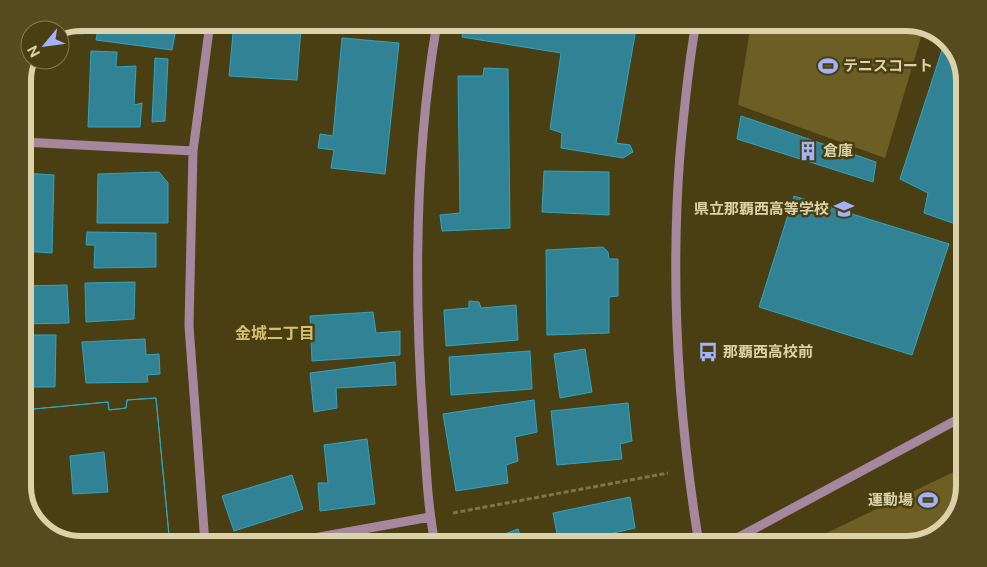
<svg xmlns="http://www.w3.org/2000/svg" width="987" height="567" font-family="'Public Sans','Noto Sans JP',sans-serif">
	<rect width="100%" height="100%" fill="#4a3f12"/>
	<path fill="#6c5e24" d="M751,23H905L924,27L885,158L738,105Z
		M964,467V486L957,515L935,536L906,544H813L816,538Z"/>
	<path fill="#308294" stroke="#30a6c0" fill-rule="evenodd" d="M82,23H84L83,34L60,32Z
		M99,23H177L172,50L96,40Z
		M234,23L301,27L297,80L229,76Z
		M464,23H637L616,143L630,145L633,152L623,158L561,148L562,133L550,129L561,53L462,37Z
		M342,38L399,43L385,174L331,168L334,150L318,148L320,134L333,136Z
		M943,47L956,52L964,78V227L924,213L928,193L900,179Z
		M91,51L117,52L116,67L136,66L134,105L142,103L140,127H88Z
		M155,58L168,59L165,121L152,122Z
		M484,68L508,69L510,228L442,231L440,215L460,213L458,76H483Z
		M741,116L876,162L873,182L737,139Z
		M544,171L609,172V215L542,212Z
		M159,172L168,183V223H97L98,174Z
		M23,173L54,175L52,253L23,251Z
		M794,196L949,244L912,355L759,307Z
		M87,232L156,233V267L94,268L95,245H86Z
		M603,247L608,252L609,259H618V296L609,297V333L547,335L546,250Z
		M135,282L134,319L86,322L85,283Z
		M67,285L69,323L23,324V286Z
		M469,301L479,302L481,308L516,305L518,340L446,346L444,310L469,308Z
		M373,312L376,333L400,331V355L312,361L310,316Z
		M23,335H56L55,387H23Z
		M145,339L146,355L159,354L160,374L147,375L148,382L86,383L82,342Z
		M585,349L592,392L560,398L554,354Z
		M530,351L532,389L451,395L449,357Z
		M395,362L396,385L336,388L337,408L314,412L310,373Z
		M156,398L169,535L126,541L125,535L108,536L104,544H82L52,537L31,515L23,489V410L108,402L109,410L126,408L127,400ZM104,452L108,492L73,494L70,456Z
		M156,398L169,535L126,541L125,535L108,536L104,544H82L52,537L31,515L23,489V410L108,402L109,410L126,408L127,400Z
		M534,400L537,432L515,437L518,461L506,465L508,483L456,491L443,414Z
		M628,403L632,441L620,444L622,459L557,465L551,411Z
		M367,439L375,504L320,511L318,483H328L324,445Z
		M292,475L303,509L234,531L222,496Z
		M630,497L635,528L566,544H559L553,513Z
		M518,529L523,544H487L507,540L505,534Z
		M643,539L644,544H615Z"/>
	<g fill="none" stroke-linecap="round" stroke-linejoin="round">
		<path stroke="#7f7449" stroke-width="3" stroke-dasharray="5 2.5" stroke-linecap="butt" d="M453,513L668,473"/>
		<path stroke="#a5889e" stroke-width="9" d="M696,23C688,66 684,110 680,154C670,285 678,415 699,544
			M23,142L193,151
			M205,544L189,326L193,151L210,23
			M281,544L430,517
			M435,544C427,503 426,462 423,420C414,290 415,151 437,23
			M708,544L739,537L964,416"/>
	</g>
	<defs>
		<symbol id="stadium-bare" viewBox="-9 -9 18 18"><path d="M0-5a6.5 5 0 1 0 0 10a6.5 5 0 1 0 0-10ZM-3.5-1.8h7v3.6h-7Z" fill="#a4b2fc" stroke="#4a3f12" stroke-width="2.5" paint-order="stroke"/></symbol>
		<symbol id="building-bare" viewBox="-9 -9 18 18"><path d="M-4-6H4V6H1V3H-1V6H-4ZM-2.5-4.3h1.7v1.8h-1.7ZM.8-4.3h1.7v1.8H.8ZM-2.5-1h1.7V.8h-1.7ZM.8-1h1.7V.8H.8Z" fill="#a4b2fc" stroke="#4a3f12" stroke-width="2.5" paint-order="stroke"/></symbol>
		<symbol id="school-bare" viewBox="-9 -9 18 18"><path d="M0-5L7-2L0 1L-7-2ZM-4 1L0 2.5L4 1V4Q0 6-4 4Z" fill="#a4b2fc" stroke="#4a3f12" stroke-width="2.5" paint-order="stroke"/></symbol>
		<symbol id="bus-bare" viewBox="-9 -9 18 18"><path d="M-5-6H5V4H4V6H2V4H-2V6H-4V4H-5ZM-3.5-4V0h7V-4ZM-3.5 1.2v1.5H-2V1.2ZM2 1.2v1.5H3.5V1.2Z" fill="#a4b2fc" stroke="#4a3f12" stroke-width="2.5" paint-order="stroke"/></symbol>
	</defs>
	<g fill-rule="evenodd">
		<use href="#stadium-bare" x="814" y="52" width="28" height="28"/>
		<use href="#building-bare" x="794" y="137" width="28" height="28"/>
		<use href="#school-bare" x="830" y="195" width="28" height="28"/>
		<use href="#bus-bare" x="694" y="338" width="28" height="28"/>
		<use href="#stadium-bare" x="914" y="486" width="28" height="28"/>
	</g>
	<g text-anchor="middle" stroke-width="5" stroke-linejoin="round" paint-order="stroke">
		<g font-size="15" font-weight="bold" fill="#dbd2aa" stroke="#4a3f12" text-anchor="start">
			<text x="843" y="71">テニスコート</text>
			<text x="823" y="156">倉庫</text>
			<text x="829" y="214" text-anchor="end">県立那覇西高等学校</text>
			<text x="723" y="357">那覇西高校前</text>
			<text x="913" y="505" text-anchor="end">運動場</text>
		</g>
		<g font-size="16" font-weight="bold" fill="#d5c06d" stroke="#4a3f12">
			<text x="275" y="339">金城二丁目</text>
		</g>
	</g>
	<path d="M0 0H987V567H0ZM81 31H906A50 50 0 0 1 956 81V486A50 50 0 0 1 906 536H81A50 50 0 0 1 31 486V81A50 50 0 0 1 81 31Z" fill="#564b1e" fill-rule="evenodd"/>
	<path fill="none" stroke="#dbd2aa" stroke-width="6" d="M81 31H906A50 50 0 0 1 956 81V486A50 50 0 0 1 906 536H81A50 50 0 0 1 31 486V81A50 50 0 0 1 81 31Z"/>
	<g transform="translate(45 45) rotate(241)"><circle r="24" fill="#4a3f12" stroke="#847a4f"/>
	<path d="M0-4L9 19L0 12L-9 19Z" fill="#a4b2fc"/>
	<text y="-8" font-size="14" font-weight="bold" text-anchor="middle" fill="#dbd2aa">N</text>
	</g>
</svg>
